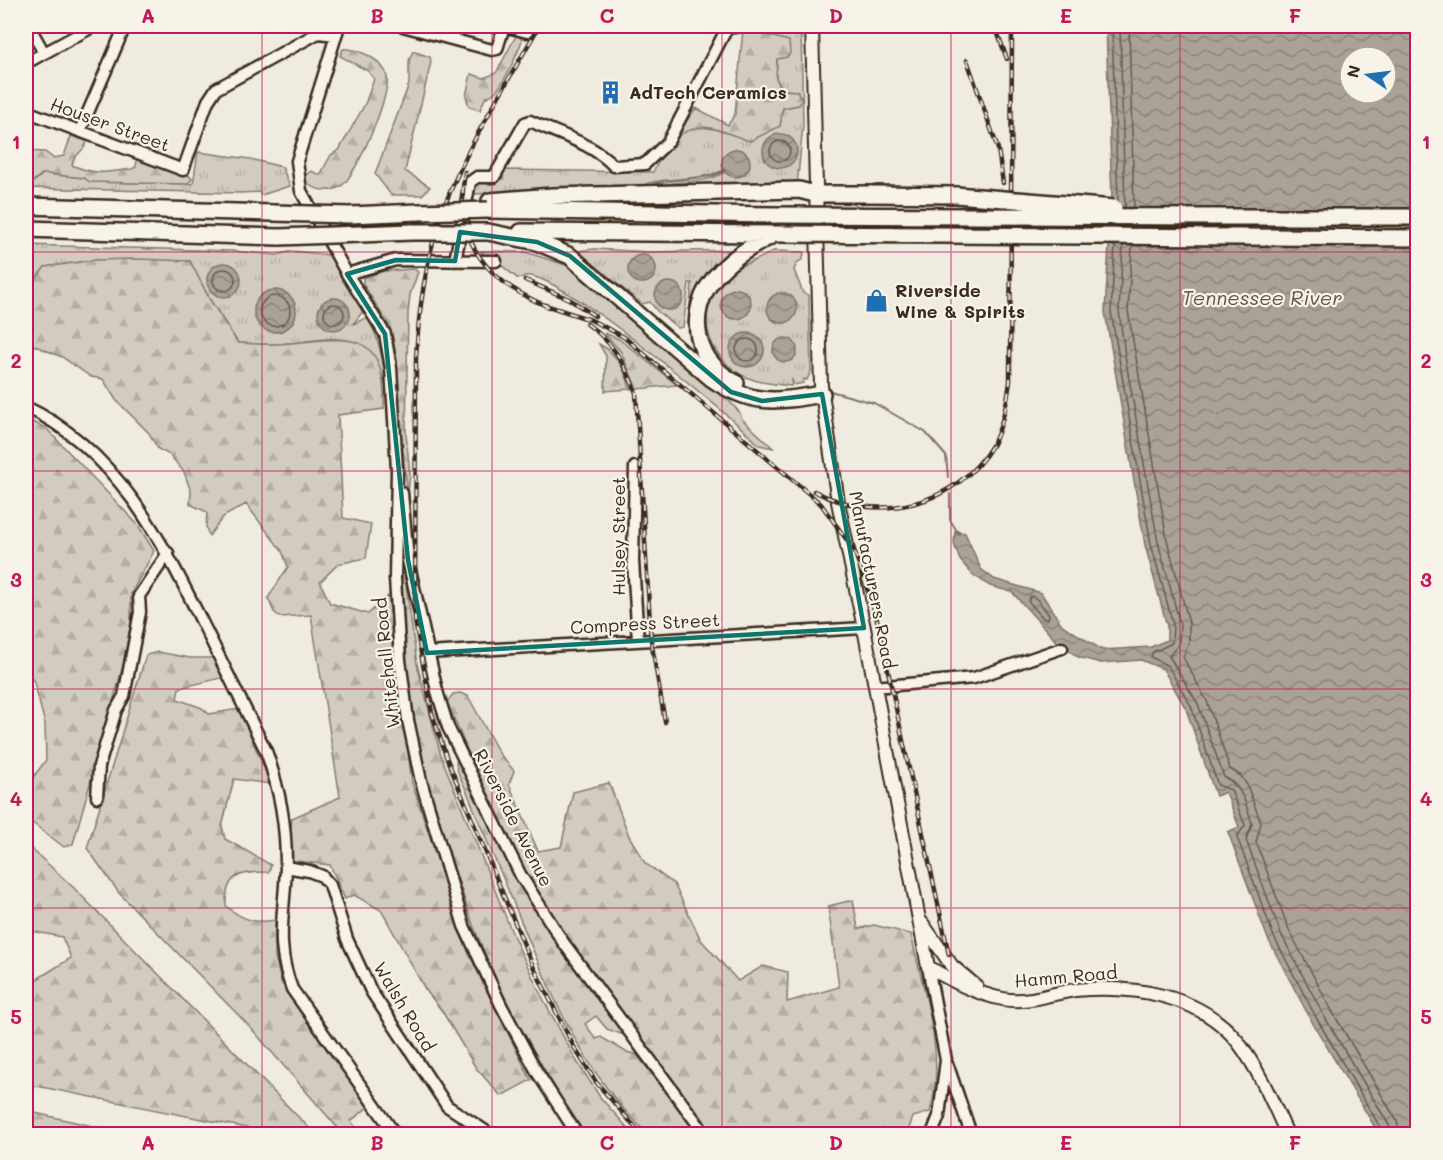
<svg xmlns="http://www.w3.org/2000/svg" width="1443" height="1160" font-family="Mali,sans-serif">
	<defs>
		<pattern id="grass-tufts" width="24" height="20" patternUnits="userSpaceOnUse" patternTransform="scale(1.5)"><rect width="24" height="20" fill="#d1cbc0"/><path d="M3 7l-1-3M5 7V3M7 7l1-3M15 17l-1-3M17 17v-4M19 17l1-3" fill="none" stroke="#b4aea5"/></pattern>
		<pattern id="forest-firs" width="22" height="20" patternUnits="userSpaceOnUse" patternTransform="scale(1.5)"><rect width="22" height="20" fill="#d1cbc0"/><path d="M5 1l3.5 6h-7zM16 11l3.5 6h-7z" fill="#b4aea5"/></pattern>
		<pattern id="water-waves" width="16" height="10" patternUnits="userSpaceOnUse" patternTransform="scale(1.5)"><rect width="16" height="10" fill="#aaa296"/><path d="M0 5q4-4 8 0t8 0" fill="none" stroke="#8c847a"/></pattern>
	</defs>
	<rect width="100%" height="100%" fill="#efebe0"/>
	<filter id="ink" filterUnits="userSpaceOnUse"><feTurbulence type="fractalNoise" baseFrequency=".0167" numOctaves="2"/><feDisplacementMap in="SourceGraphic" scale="12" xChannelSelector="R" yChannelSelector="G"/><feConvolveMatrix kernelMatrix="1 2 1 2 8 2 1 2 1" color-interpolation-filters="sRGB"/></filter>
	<g filter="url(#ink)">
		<path fill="url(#grass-tufts)" stroke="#867a6f" stroke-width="1.5" d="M745,29H801L803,125L797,186L660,185C681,180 704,184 725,172L724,170C701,182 652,176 641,187L472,194C475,179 490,180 503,179L504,170L653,172C683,116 695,121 750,141L780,126L783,108L793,106L798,91L783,90L776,78L777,59L789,47L788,41Z
			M198,152L250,159L282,167L290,186L261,195L259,192L240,193L26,188L43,174H48L84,178L90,182L193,184Z
			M26,245L232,251L277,255L292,251L331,255L364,310L353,324L368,317C379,339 384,359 385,384C367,320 325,342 276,344C263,345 251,343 238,343L210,300L190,261L95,260L45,267L26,291Z
			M594,249L651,252L733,250L706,274L697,291L691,334L688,323L692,283H689L683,327L678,328L657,311L650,302L642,304L577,251Z
			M480,251L525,252L566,265L723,394L740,413L742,419L773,448L759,445C733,417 555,268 525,276C522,277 520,279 517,278L500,264L498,256L485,255Z
			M773,251L804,252L803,259L797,263L794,270L803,293L809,295L811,371L807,380L804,379L803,383L794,385L792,380L791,386C779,384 766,384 754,380C711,366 691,317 721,280C735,264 758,262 773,251Z"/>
		<path fill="url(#forest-firs)" stroke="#867a6f" stroke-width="1.5" d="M743,29L789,41L790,53L787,57L777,59L776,78L782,90L797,91L802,100L799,105L783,108L780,126L750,141C718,131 705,117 673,139L696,108L728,125L735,114Z
			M517,34L522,40C519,51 503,86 494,93C492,95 488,96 485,98L480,110L469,107L466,96L471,74L484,78L496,73Z
			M343,49C358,48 384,60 387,77C391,94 356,177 341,186C330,193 316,191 307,183L304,176L311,171L320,175L331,155L339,150L365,104L374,79L368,71L340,56Z
			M413,51L430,57L431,62L405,171L430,187L422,195H391L375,174L409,84V61Z
			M71,136L87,141C86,151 74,153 72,165C97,176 106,172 132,169L136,167L137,159L187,173L192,179L188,184L90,182L84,178L48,174H42L26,187V151L45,152L53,158L64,156Z
			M135,259L190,261L210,300L238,343C251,343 264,345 276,344C338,341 387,319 384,409L338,415L343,518L371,524L366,558L338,564L320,582L330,603L368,614L388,596L412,783L470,956L531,1080L501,1096L476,1068L442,1011L425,989L381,910L354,895L345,899L330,865L288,860L292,818L340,797L311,615L280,617L274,612L268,598L288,567L282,551L246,504L223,517L209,536L206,527L207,512L190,504L191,492L184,472L170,455L158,449L149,433L116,400L103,379L91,377L62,357L26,342V291L45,267L95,260Z
			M414,269L418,272L410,295L408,313L406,434L410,475L408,493L399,427L397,359L390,327L363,284V278L384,271Z
			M604,333L619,339L677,385L637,389L621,352Z
			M599,344C616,352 626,371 630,389L605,391L606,356Z
			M26,419L46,428L138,525L154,551L131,594V622L123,666L73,844L64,847L26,818V787L46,760L45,724L34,682L26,669Z
			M399,535L417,664L441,756L513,935L539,991L576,1060L600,1097L633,1134H582L503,998L473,925L441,829L417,742L409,703L401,612Z
			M158,652L190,658H215L225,677L179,688L177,699L202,708L209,714L239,709L271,784L234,779L222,826L225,839L271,865L269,872C240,872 225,874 226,906C241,919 255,924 275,920V957L281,982L368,1107L351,1121L360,1134H343L250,1027L119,893L87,848L146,655Z
			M460,693L468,696L499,753L514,771L509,784L538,851L561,847L573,792L609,783L629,836L645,863L674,884L701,940L738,981L763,966L788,972L787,1002L839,987L828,906L853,900L858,929L874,925L911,934C923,991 947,1055 930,1112L913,1117L907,1134H712L603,990L536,891L484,790L447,702L453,694Z
			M456,762H459L531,903L624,1035L607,1029L596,1016L585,1024L596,1039L601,1037L626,1052L636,1054L700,1134H648C570,1063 538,957 497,864C486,840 477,816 467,792C463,782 456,772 456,762Z
			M26,844L74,888L315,1134H277L26,1084V986L71,958L62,937L26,930Z
			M26,1111L128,1134H26Z"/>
		<path fill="url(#water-waves)" stroke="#7e7266" stroke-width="1.5" fill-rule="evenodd" d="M1106,26H1417V1134H1379L1312,1022L1268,939L1228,832L1239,827L1226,792L1216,796L1186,709L1163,669L1141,660L1101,663L1078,657L1055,640L1012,592L990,586L972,574L960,560L954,544L955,531L965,533L981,569L994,579L1041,593L1062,625L1102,650L1151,647L1167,640V626L1145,545L1105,312L1112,197ZM1350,57H1386V93H1350Z
			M763 151a17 17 0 1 1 34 0a17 17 0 1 1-34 0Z
			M722 163a14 14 0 1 1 28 0a14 14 0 1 1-28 0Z
			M628 269a14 14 0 1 1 28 0a14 14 0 1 1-28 0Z
			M207 280a17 17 0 1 1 34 0a17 17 0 1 1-34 0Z
			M655 296a14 14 0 1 1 28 0a14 14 0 1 1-28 0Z
			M721 304a15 15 0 1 1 30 0a15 15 0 1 1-30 0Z
			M254 311a21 21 0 1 1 42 0a21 21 0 1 1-42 0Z
			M767 308a15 15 0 1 1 30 0a15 15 0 1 1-30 0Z
			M318 314a16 16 0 1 1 32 0a16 16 0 1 1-32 0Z
			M730 350a17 17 0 1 1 34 0a17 17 0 1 1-34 0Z
			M773 350a12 12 0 1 1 24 0a12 12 0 1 1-24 0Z"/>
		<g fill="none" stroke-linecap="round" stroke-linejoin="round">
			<path stroke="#675a4e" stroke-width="1.5" d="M1112,26L1118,200
				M1120,26L1125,208
				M1129,26L1134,208
				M770 151a10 10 0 1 1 20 0a10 10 0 1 1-20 0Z
				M1115,245L1111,312L1151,544L1173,624L1172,643L1152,653L1151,657L1168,666L1191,706L1218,785L1231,790L1245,825L1237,837L1274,937L1317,1019L1384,1134
				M1123,245L1119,311L1126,362L1158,542L1180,624L1179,644L1169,656L1198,704L1224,777C1242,785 1247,806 1252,824L1246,840L1281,934L1324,1016L1389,1125L1391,1134
				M1132,245L1128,311L1167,540L1189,623V643L1183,657L1207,701L1230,769L1241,776L1247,785L1261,823L1256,842L1289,930L1332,1011L1397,1121L1400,1134
				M213 280a11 11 0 1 1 22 0a11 11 0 1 1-22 0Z
				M260 311a15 15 0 1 1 30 0a15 15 0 1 1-30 0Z
				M324 314a10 10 0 1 1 20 0a10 10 0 1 1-20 0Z
				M736 350a11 11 0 1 1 22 0a11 11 0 1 1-22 0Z
				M1031,596L1037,599L1049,615L1048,619H1044L1028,601Z"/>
			<path stroke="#7e7266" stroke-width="2" d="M649,187C659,177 704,182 724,171
				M830,391L874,403L925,432L946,456L948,477
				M950,494V520L959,534"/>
			<defs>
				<path id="minor" d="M29,26L44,53
					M339,26L297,161L301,191L347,274L385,334L391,368L397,470L395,578L400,660L408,720L421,781L464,926L501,1005L537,1072L577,1134
					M403,26L492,50L497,49L504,26
					M504,26L527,32
					M754,26H775
					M26,63L94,26
					M26,111L183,170L208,101L216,89L318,33L336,35
					M80,131L125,26
					M455,261L470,182L477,177H494L525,123L530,121C558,134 592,143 614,166L645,164L668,142L727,28L741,26
					M347,274L396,260L496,261
					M26,407C116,449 161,539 203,624C224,667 245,709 266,751C280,791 286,823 286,865C285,913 274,942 292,989L395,1134
					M635,467L633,561L638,641
					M402,493L408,560L437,691L448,727L521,876L563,942L705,1134
					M427,653L864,628
					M875,687L974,678L1062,648
					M97,797L99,766L116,710L124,696L140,612L139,596L168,553
					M286,867L309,871L322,876L330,885L347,939L371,991L447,1106L490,1134
					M928,967L946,1060L939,1116L932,1134
					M948,1066L971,1134"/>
				<path id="major" d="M812,26L821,386L838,502L864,628L928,967C951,980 976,994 1003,999C1028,1004 1051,993 1075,990C1132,985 1200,994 1238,1042C1259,1070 1273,1103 1287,1134
					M922,923L952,966L977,987"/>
				<path id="highway" d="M490,201L553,196L799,190L815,194H872
					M26,206L273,213
					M488,210L775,215
					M350,215L419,212
					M1212,217H1418
					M26,229L279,237
					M488,232L537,242L570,256L711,378C751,406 776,402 822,394
					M521,232L773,234
					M360,234L412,232
					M736,383C719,375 703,357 699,338C688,286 734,254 775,234"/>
			</defs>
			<use href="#minor" stroke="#3b2a1e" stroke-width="15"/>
			<use href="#major" stroke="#3b2a1e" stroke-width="16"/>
			<use href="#highway" stroke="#3b2a1e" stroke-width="20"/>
			<use href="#minor" stroke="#f7f3e8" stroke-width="10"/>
			<use href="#major" stroke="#f7f3e8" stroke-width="12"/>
			<use href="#highway" stroke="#f7f3e8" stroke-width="15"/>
			<defs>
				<path id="rail" d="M539,26C509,80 474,134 450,192C428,244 419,303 416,358L415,621L432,713L447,759L532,964L574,1047L596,1082L641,1134
					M995,26L1007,59
					M967,60L998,149L1003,183
					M465,172C453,241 486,282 549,307
					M525,280L569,299L595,316
					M542,304L591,320L624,337L821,504L854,550L876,615L949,955
					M587,324C613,342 625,364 636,393L651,640L665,722
					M814,491C877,524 956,507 993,444C1003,425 1007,402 1010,382L1012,26"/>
			</defs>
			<use href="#rail" stroke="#3b2a1e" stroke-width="4.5"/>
			<use href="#rail" stroke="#f7f3e8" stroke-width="2" stroke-dasharray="7" stroke-linecap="butt"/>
			<defs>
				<path id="highway-bridge" d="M872,194L956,195L1114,208
					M419,212L488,210
					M273,213L350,215
					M775,215L1212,217
					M412,232H488
					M775,234L1418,238
					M279,237L360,234"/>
			</defs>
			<use href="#highway-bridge" stroke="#3b2a1e" stroke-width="20" stroke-linecap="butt"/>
			<use href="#highway-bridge" stroke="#f7f3e8" stroke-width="15"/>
		</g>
	</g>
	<path fill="none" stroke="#0f766e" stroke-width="4.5" stroke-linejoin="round" d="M460,232L537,242L570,256L731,392L762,401L822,394L864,628L427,653L408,560L385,334L347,274L396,260L455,261Z"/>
	<path fill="none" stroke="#c2185b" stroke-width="1.5" stroke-opacity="0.55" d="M262,26V1134M492,26V1134M722,26V1134M951,26V1134M1180,26V1134M26,252H1418M26,471H1418M26,689H1418M26,908H1418"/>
	<defs>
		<symbol id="building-bare" viewBox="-9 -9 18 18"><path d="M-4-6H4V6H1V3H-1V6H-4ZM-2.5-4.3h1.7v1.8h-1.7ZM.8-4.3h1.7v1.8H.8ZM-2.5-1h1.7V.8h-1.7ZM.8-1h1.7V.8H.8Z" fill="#1f6fb2" stroke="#f7f3e8" stroke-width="2.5" paint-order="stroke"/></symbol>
		<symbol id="shop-bare" viewBox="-9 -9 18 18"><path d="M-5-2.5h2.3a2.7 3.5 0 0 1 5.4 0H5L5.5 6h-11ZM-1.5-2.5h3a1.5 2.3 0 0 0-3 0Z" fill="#1f6fb2" stroke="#f7f3e8" stroke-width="2.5" paint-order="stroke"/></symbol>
	</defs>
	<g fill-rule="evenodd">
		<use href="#building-bare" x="594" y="76" width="33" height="33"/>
		<use href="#shop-bare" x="860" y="284" width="33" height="33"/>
	</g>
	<g text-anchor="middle" stroke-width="4.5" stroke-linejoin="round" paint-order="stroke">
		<g font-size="18" font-weight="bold" fill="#3b2a1e" stroke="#f7f3e8" text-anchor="start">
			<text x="629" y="99">AdTech Ceramics</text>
			<text x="895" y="297">Riverside<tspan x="895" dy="21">Wine &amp; Spirits</tspan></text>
		</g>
		<g font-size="18" fill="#3b2a1e" stroke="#f7f3e8">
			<text transform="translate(110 125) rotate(20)" y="6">Houser Street</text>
			<text transform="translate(619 536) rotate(-90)" y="6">Hulsey Street</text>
			<text transform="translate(872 580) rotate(79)" y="6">Manufacturers Road</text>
			<text transform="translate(645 624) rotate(-3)" y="6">Compress Street</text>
			<text transform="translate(387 663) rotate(-96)" y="6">Whitehall Road</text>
			<text transform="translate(513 818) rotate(63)" y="6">Riverside Avenue</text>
			<text transform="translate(1066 977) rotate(-5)" y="6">Hamm Road</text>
			<text transform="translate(404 1007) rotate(59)" y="6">Walsh Road</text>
		</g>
		<g font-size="20" font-style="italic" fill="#625448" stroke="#f7f3e8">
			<text x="1262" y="305">Tennessee River</text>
		</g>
	</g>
	<rect width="1443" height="1160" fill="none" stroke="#f7f3e8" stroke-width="66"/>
	<g transform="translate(1368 75) rotate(284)"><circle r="28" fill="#f7f3e8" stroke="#aca397" stroke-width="1.5"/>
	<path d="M0-4.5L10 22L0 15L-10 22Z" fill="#1f6fb2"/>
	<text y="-9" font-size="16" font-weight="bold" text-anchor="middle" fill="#3b2a1e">N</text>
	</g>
	<rect x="33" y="33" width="1377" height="1094" fill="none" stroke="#c2185b" stroke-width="2"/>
	<g font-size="20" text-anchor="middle" font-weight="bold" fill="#c2185b">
		<text x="148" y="23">A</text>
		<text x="377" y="23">B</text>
		<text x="607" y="23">C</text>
		<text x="836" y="23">D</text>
		<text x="1066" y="23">E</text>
		<text x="1295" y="23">F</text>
		<text x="16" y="149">1</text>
		<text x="1426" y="149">1</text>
		<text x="16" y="368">2</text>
		<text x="1426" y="368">2</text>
		<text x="16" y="587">3</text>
		<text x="1426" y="587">3</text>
		<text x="16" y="806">4</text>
		<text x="1426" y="806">4</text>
		<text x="16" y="1024">5</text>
		<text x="1426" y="1024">5</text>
		<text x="148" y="1150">A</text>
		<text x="377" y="1150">B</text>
		<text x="607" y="1150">C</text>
		<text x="836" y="1150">D</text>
		<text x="1066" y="1150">E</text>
		<text x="1295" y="1150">F</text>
	</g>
</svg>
